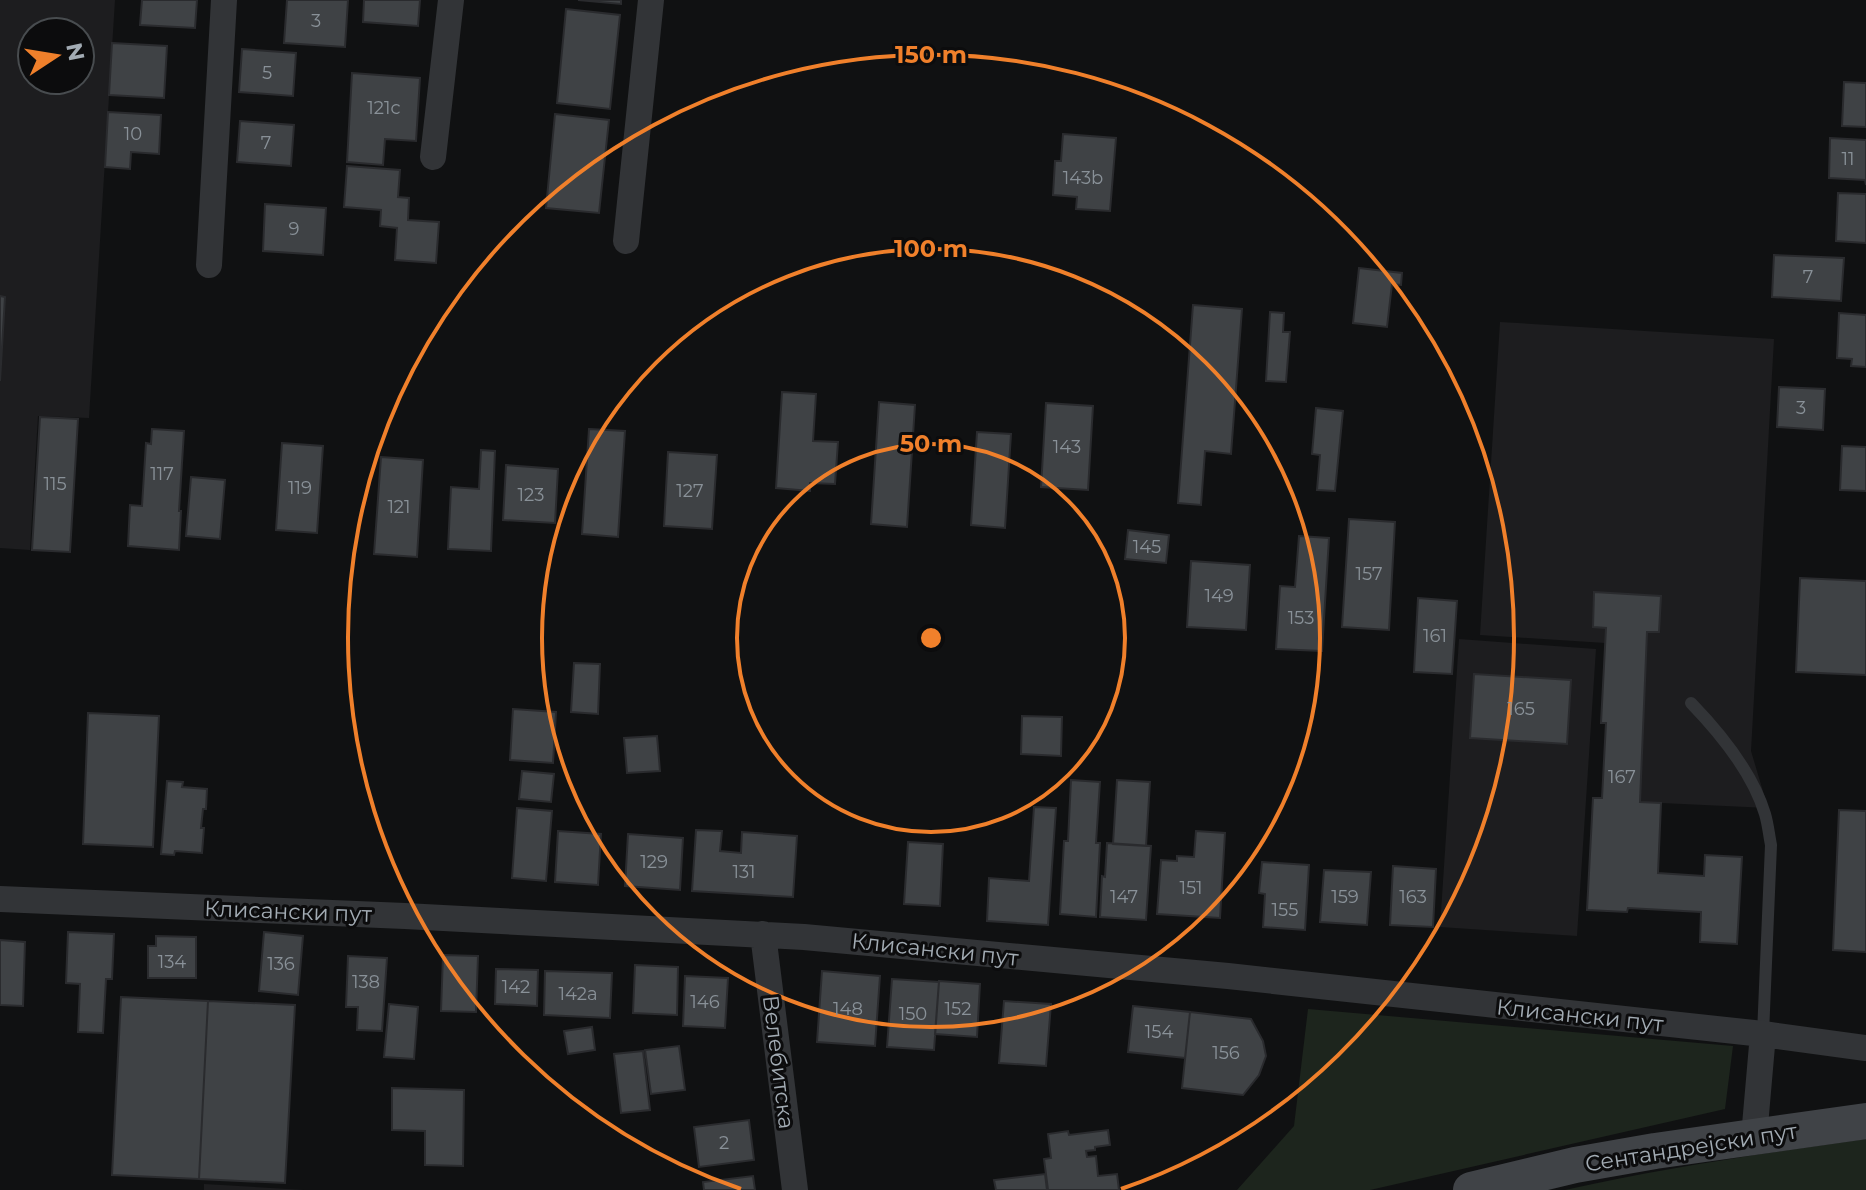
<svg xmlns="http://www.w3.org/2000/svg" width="1866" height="1190" font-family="Montserrat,sans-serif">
	<rect width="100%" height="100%" fill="#101112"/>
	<path fill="#1d1d1f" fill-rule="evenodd" d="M0,0H115L89,418L38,416L30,550L0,548ZM32,32H80V80H32Z
		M1500,322L1774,339L1751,751L1768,808L1640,802L1647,632H1659L1661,596L1595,592L1593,627L1606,628L1605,643L1480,635Z
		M1459,639L1596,649L1577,936L1440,927Z
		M204,1184L304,1190H204Z"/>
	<path fill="#1d251d" d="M1308,1009L1733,1046L1725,1109L1370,1190H1237L1294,1126Z
		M1866,1139V1190H1565C1664,1168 1765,1153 1866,1139Z"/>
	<path fill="#3f4245" stroke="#2a2b2e" stroke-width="2" d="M142,0H197L195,28L140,25Z
		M287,0H348L345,47L284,43Z
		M364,0H420L418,26L363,22Z
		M578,0H621V4Z
		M566,9L620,15L610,109L557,103Z
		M112,43L167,46L164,98L109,95Z
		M242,49L296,53L293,96L239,92Z
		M352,73L420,78L416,141L385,139L383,165L347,162Z
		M1844,82L1866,83V127L1842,126Z
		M108,112L161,115L159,154L131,152L130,169L105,167Z
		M555,114L609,120L599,213L546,208Z
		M240,121L294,125L291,166L237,162Z
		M1063,134L1116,138L1110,211L1076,209L1077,197L1053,195L1055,161H1061Z
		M1830,138L1866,140V185L1865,180L1829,178Z
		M347,166L400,170L398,197L409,198L408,220L439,222L436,263L395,260L397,228L380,226L381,210L344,207Z
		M1838,193L1866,194V243L1836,241Z
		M265,204L326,208L323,255L263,251Z
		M1774,255L1844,258L1841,301L1772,297Z
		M1359,268L1402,273L1401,285L1392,284L1387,327L1353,323Z
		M0,296L5,297L0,381Z
		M1193,305L1242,309L1231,454L1205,451L1201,505L1178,503Z
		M1270,312L1284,313L1283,332H1290L1286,382L1266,381Z
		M1839,313L1866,315V367L1851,366L1852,359L1837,358Z
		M1779,387L1825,389L1823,430L1777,427Z
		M782,392L816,394L813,441L838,442L835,484L810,483V491L776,488Z
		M879,402L915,405L907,527L871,524Z
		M1046,403L1093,406L1088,490L1041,487Z
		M1316,408L1343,411L1335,491L1317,490L1320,455L1312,454Z
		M40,417L78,419L70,552L32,550Z
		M152,429L184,431L179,511H181L179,550L128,546L130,505L142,506L146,443L151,444Z
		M589,429L625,431L618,537L582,534Z
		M977,432L1011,434L1005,528L971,525Z
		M282,443L323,446L317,533L276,530Z
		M1842,446L1866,447V491L1840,490Z
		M481,450L495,451L491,551L448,549L451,487L479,489Z
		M668,452L717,455L712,529L664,526Z
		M381,457L423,460L417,557L374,554Z
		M506,465L558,469L555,523L503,520Z
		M191,477L225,480L220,539L186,536Z
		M1349,519L1395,522L1389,630L1342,627Z
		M1128,530L1169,535L1166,563L1125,559Z
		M1299,536L1329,538L1322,651L1276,649L1280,586L1295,587Z
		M1191,561L1250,565L1246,630L1187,627Z
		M1800,578L1866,581V675L1796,672Z
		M1594,592L1661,596L1659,632H1647L1640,802L1661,803L1658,873L1704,876L1705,855L1742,857L1737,944L1700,942L1701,912L1628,908L1627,912L1587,910L1593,798H1602L1606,723H1601L1606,628L1593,627Z
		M1418,598L1457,601L1452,674L1414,672Z
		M574,663L600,664L598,714L571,712Z
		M1474,674L1571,680L1567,744L1470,738Z
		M513,709L556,712L553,763L510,760Z
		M88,713L159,716L153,847L83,844Z
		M1022,716L1062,717L1061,756L1021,754Z
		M657,736L660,771L627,773L624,738Z
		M522,771L554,774L551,802L519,799Z
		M1071,780L1100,782L1096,843H1100L1096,917L1060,914L1064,841H1068Z
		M1117,780L1150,782L1146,846L1113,844Z
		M167,781L183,782L182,787L207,789L206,809H203L201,828H204L202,853L175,851L174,855L161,854Z
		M1034,807L1056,808L1048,925L987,921L989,878L1029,881Z
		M517,808L552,811L546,881L512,878Z
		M1839,810L1866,811V952L1833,950Z
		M696,830L722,831L720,851L741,853L742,832L797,836L793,897L692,891Z
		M558,831L601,834L598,885L555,882Z
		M1196,831L1225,833L1220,918L1157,914L1161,860L1177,861V856L1194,857Z
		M628,834L683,838L680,890L625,886Z
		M908,842L943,844L940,906L904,904Z
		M1107,843L1151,846L1146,920L1100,917L1102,876L1105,877Z
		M1262,862L1309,865L1305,930L1263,927L1265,894L1259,893Z
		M1393,866L1436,869L1433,927L1390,925Z
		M1324,870L1371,872L1367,925L1320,922Z
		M68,932L114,934L112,979H106L103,1033L78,1032L80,984L66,983Z
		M264,932L303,936L298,995L259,991Z
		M156,936L196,937V978H148V946H156Z
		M0,940L25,942L23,1006L0,1005Z
		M443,955L478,956L476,1012L441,1011Z
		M348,956L387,958L382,1031L357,1030L358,1007H346Z
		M635,965L678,967L677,1015L633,1013Z
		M496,969L538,970L537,1006L495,1004Z
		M545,971L612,973L610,1018L544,1015Z
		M822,971L880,976L875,1046L817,1042Z
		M685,976L728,978L725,1028L683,1026Z
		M892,979L939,982L934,1050L887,1047Z
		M939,981L980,984L977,1037L935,1034Z
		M121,997L208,1001L199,1179L112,1175Z
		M208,1001L295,1005L285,1183L199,1179Z
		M1004,1001L1051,1004L1046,1066L999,1063Z
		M389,1004L418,1007L414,1059L384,1057Z
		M1133,1006L1190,1012L1185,1058L1128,1052Z
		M1190,1012L1251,1019L1263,1041L1266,1056L1259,1075L1243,1095L1182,1088Z
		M592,1027L595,1050L568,1054L564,1031Z
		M679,1046L685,1090L651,1094L645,1050Z
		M643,1051L650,1110L621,1113L614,1054Z
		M392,1088L464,1090L463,1166L425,1165V1131L392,1130Z
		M749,1120L754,1160L699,1167L694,1127Z
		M1108,1130L1110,1145L1095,1147V1150L1086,1151L1087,1157L1096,1156L1098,1176L1117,1174L1119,1190H1048L1044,1159L1051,1158L1048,1134L1068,1131L1069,1135Z
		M1045,1174L1047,1190H996L994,1180Z
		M753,1176L755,1190H704L703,1182Z"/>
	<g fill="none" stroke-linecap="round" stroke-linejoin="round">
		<path stroke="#323437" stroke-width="12" d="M1691,703C1720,733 1753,774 1765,814C1768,824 1769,835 1771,845L1763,1034"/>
		<path stroke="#323437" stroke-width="26" d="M433,157L451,0
			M626,241L651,0
			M209,265L224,0
			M0,899L405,916L804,937L1228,976L1763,1034L1866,1048
			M763,934L795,1190
			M1754,1137L1763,1034"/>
		<path stroke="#404347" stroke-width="36" d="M1471,1190L1575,1165L1655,1151L1866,1121"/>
	</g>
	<g fill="none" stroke="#f0802b" stroke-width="4">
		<circle cx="931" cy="638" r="194"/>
		<circle cx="931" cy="638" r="389"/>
		<path d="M741 1189A583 583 0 1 1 1121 1189"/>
	</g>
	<g text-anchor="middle" stroke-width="6" stroke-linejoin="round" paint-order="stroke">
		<g font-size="18" fill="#899198">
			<text x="316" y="27">3</text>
			<text x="267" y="79">5</text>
			<text x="384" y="114">121c</text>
			<text x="133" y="140">10</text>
			<text x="266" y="149">7</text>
			<text x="1848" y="165">11</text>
			<text x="1083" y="184">143b</text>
			<text x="294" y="235">9</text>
			<text x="1808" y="283">7</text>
			<text x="1801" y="414">3</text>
			<text x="1067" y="453">143</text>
			<text x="162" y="480">117</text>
			<text x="55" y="490">115</text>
			<text x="300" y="494">119</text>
			<text x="690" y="497">127</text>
			<text x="531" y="501">123</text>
			<text x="399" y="513">121</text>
			<text x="1147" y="553">145</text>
			<text x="1369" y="580">157</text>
			<text x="1219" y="602">149</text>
			<text x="1301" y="624">153</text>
			<text x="1435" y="642">161</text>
			<text x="1521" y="715">165</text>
			<text x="1622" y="783">167</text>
			<text x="654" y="868">129</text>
			<text x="744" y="878">131</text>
			<text x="1191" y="894">151</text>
			<text x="1124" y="903">147</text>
			<text x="1345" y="903">159</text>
			<text x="1413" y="903">163</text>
			<text x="1285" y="916">155</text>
			<text x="172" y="968">134</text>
			<text x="281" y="970">136</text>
			<text x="366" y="988">138</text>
			<text x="516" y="993">142</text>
			<text x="578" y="1000">142a</text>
			<text x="705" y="1008">146</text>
			<text x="848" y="1015">148</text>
			<text x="958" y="1015">152</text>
			<text x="913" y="1020">150</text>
			<text x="1159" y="1038">154</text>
			<text x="1226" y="1059">156</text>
			<text x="724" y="1149">2</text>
		</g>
		<g font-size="22" fill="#a2abb3" stroke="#0c0c0d">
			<text transform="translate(288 911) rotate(2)" y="8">Клисански пут</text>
			<text transform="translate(935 949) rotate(6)" y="8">Клисански пут</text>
			<text transform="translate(1580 1015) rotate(6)" y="8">Клисански пут</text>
			<text transform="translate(779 1062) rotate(83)" y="8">Велебитска</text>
			<text transform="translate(1691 1147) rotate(-9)" y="8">Сентандрејски пут</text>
		</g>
	</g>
	<circle cx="931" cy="638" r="12" fill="#f0802b" stroke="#0c0c0d" stroke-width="4"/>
	<g font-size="24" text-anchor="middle" font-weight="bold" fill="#f0802b" stroke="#0c0c0d" stroke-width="6" stroke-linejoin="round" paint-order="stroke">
		<text x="931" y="63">150 m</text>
		<text x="931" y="257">100 m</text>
		<text x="931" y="452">50 m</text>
	</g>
	<g transform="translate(56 56) rotate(78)"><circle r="38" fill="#0c0c0d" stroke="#484c4f" stroke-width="2"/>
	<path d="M0-6L14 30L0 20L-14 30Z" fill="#f0802b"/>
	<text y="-12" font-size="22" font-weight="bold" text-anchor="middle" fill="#a2abb3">N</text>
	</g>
</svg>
